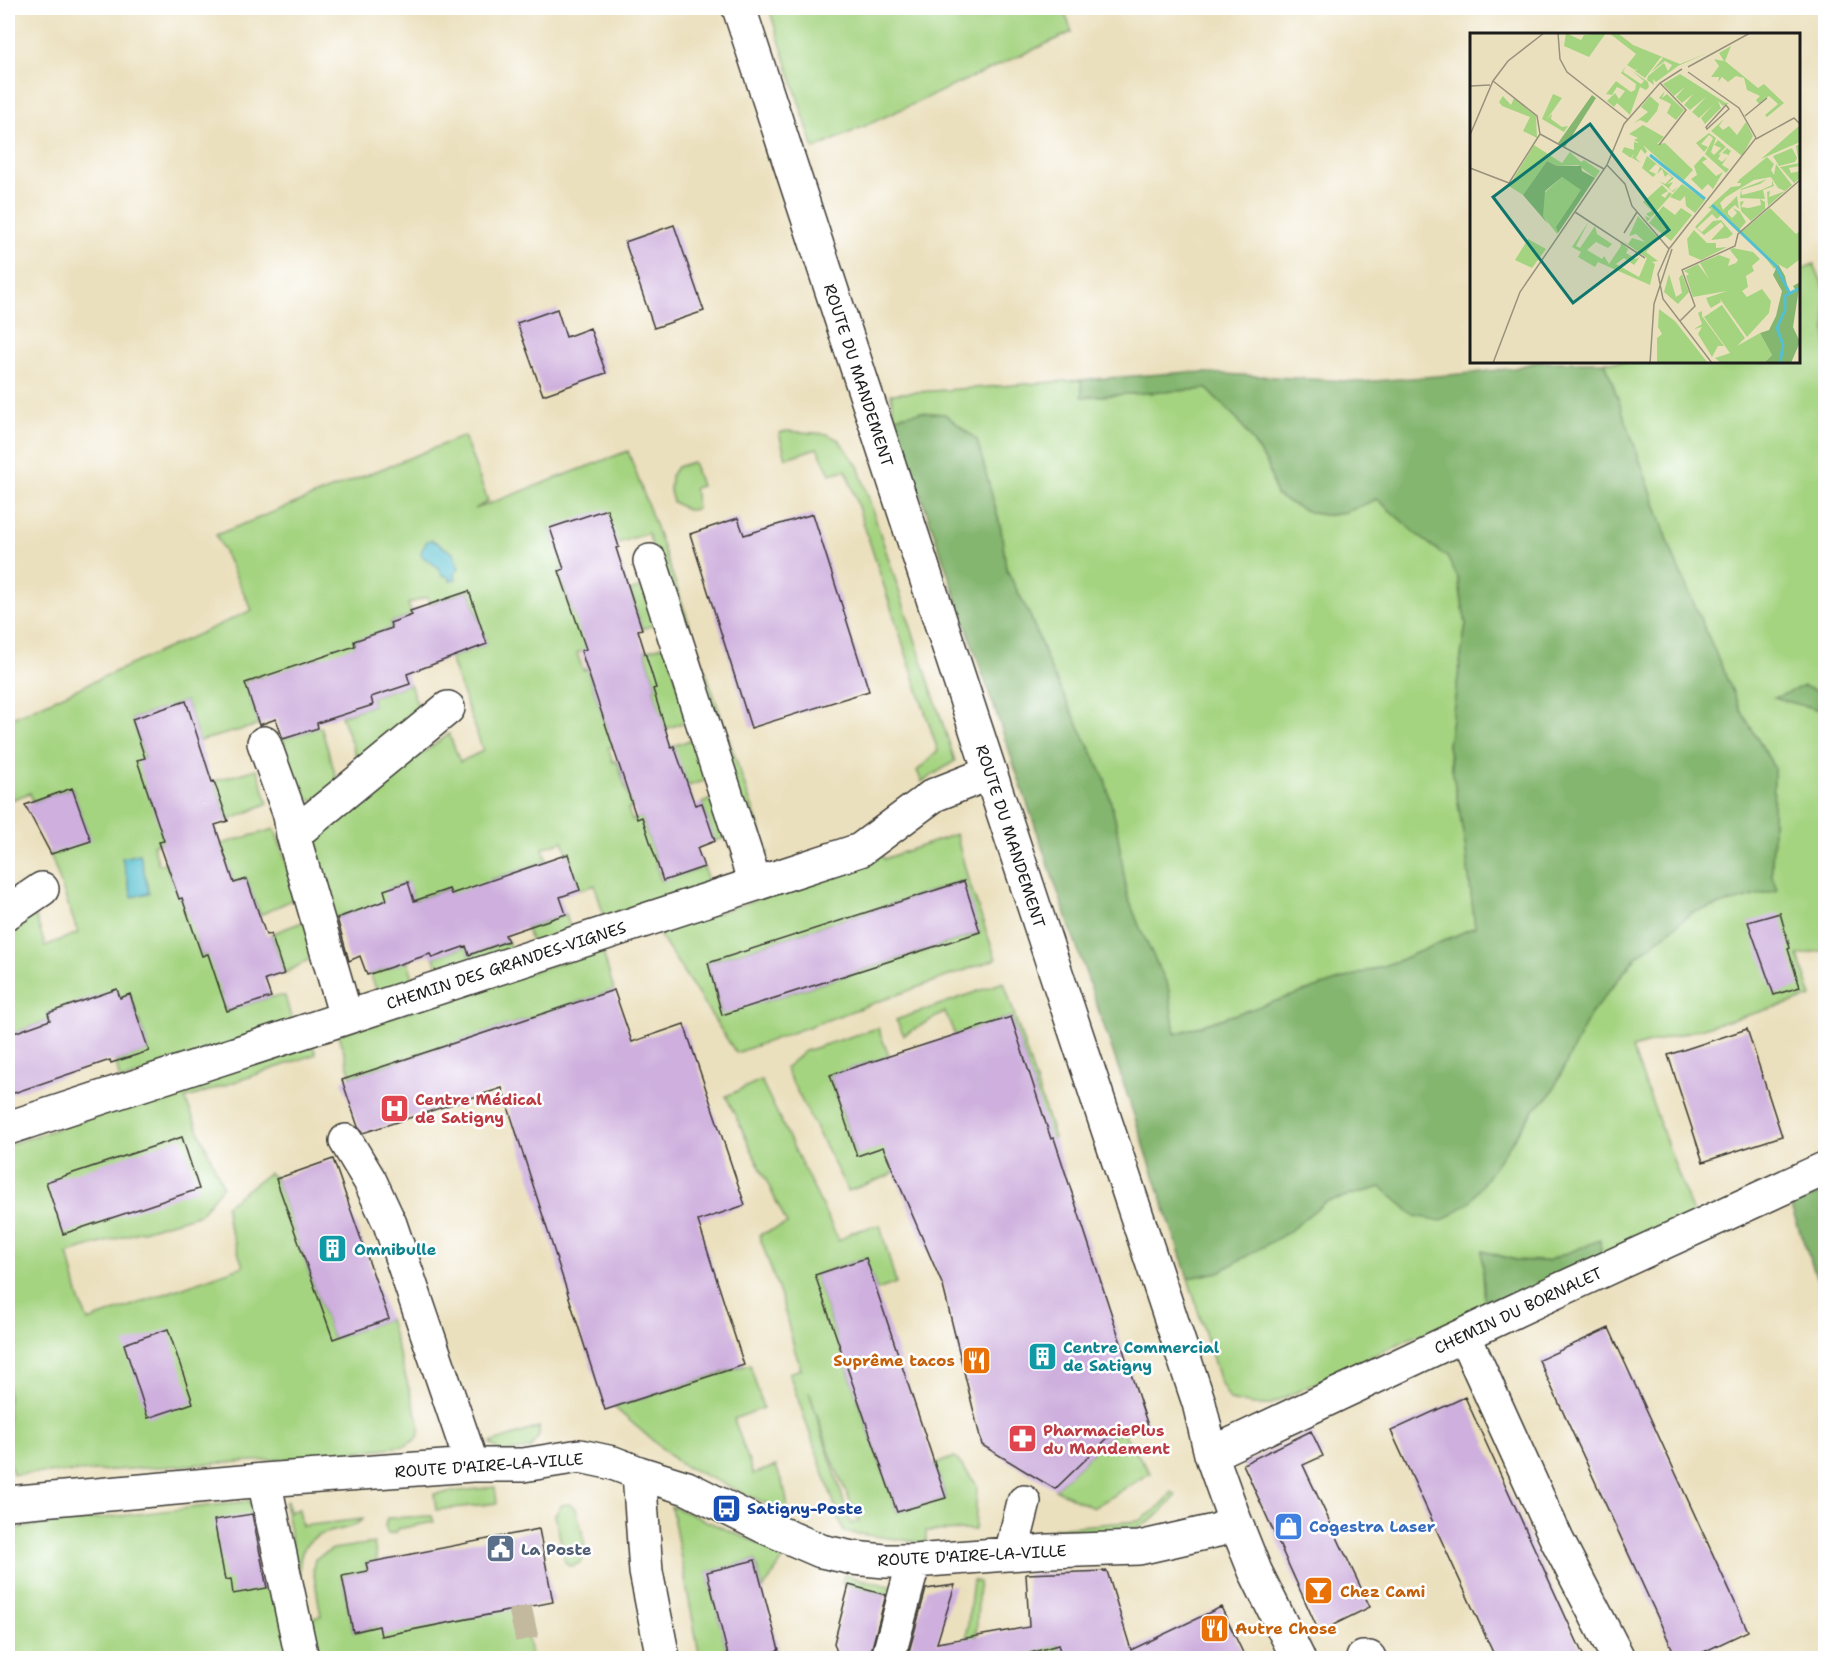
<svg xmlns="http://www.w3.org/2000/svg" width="1833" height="1666" font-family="'Shantell Sans',sans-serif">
	<rect width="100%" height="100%" fill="#fff"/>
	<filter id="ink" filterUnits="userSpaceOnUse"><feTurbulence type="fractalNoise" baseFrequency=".0167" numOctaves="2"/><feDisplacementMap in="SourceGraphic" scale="12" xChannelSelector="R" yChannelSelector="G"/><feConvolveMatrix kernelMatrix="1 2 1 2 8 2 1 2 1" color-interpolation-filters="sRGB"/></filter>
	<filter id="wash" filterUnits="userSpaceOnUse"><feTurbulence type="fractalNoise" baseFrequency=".008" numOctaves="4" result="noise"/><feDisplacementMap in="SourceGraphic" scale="24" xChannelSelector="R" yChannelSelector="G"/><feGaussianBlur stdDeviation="1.35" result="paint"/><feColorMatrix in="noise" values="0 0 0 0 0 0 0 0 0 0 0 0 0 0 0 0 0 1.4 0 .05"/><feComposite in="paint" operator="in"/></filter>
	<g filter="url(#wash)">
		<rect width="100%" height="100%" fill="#ebe0be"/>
		<path fill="#a5d481" stroke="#60784e" stroke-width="1.5" fill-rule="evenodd" d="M769,8H1063L1072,32L814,149Z
			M1814,264L1826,292L1825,705L1776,698L1825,711V950L1798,955L1812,997L1632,1048L1694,1217L1601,1256L1600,1240L1547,1261L1516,1260L1483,1251L1488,1309L1413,1337L1269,1405H1252L1230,1400L1220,1382L1188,1278L1219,1272L1287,1233L1325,1202L1382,1187L1415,1216L1470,1202L1491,1170L1537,1106L1550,1096L1590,1015L1635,958L1693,912L1777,890L1772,876L1774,767L1741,711L1676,563L1605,362H1798L1799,270Z
			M1081,380L1083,397L1207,389L1239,421L1268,465L1276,495C1293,505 1316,519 1337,514C1350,512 1364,504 1377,499L1420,537L1447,557L1458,578L1466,623L1448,745L1465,844L1475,927L1398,961L1175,1034L1168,986L1142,933L1127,895L1116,823L1105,779L1051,670L1031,618L1006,568L1001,529L977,440L921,412L894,417L891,394Z
			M786,431L827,434L839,440L858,466L955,761L922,782L917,771L938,751L846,470L830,474L817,448L786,458L779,433Z
			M464,436L488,501L475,509L628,451L657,530L768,853L756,859L648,533L618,543L550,528L564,569L559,571L572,610L590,648L577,653L583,670L587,669L613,746L608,748L613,762L617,761L632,808L628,809L632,820L642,817L657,863L656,864L661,881L704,867L709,886L605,921L595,885L580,890L563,841L543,848L547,861L490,880L492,886L453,900L449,888L414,901L407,882L388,889L390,907L357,918L354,911L330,920L309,835L449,734L460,762L483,751L450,658L487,644L469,591L430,604L427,597L408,604L412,615L390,623L392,628L354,641L357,651L323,662L319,658L262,682L260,676L245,681L259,725L199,741L186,701L132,719L145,758L139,760L151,801L158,799L171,839L153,845L159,865L166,862L179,899L189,896L202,935L196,938L202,956L216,952L221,993L227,1011L271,997L285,996L293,1025L120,1081L116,1062L149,1050L130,994L120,998L116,990L48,1013L50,1020L8,1035V928L29,915L36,917L45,946L78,933L50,853L90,839L72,788L33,802L30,793L8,801V720L252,610L216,535Z
			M693,462L701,486L694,488L697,509L687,510L673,502L670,491L671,476L677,467Z
			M650,584L662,622L642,629L630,591Z
			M666,645L689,721L665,729L653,689L656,688L645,651Z
			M410,684L423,721L360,766L341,716L373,705L371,697Z
			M321,727L338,783L315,800L305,801L282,739Z
			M696,738L710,779L688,786L673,746Z
			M257,769L268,803L228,821L214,781Z
			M719,796L733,835L715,841L702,803Z
			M275,829L298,897L260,915L247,880L234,883L221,844Z
			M956,834L968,879L996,959L736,1053L658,933L821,878L882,855L884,859ZM963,881L980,933L759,1003L721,1012L708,963Z
			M566,914L571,931L533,945L526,928Z
			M305,921L315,956L284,974L271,934Z
			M508,941L511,951L439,976L434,957L466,946L469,955Z
			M602,949L614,990L351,1077L339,1034Z
			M408,961L414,981L379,996L370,974Z
			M1004,982L1054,1138L952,1170L1037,1096L1011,1017L955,1035L945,1012L904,1035L896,1020Z
			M878,1028L889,1056L830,1075L856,1155L914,1136L921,1154L888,1176L848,1191L785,1068L805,1051Z
			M312,1044L316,1054L185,1099L223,1186L200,1214L68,1253L79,1298L88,1321L243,1266L227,1220L226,1205L269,1173L276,1179L333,1339L389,1319L420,1427L418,1438L405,1446L300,1458L98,1471L13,1474L8,1458V1145Z
			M761,1080L839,1241L852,1232L880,1225L896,1283L877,1290L865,1258L815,1275L897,1512L946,1498L935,1464L955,1457L977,1485L975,1530L926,1531V1543L844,1532L789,1373L801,1369L795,1351L781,1297L759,1235L787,1224L726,1096ZM809,1392L835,1467L859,1521L851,1524Z
			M750,1364L763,1408L734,1419L753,1474L776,1466C781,1481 789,1496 787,1513L680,1464L614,1407Z
			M539,1427V1435L530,1449L501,1453L490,1443Z
			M1123,1432L1150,1473L1093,1508L1055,1489L1111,1435Z
			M495,1487L497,1503L436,1510L434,1494Z
			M1172,1492L1176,1495C1168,1505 1160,1515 1149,1522C1127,1535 1082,1532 1055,1534V1528L1139,1521L1161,1506Z
			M250,1501L251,1514L258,1513L268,1570L264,1571L266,1580L280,1577L293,1658H8V1529Z
			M287,1501L289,1512L299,1509L302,1526L363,1519C354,1528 342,1529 329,1532C284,1543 302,1586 309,1618L321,1616L313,1569L315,1559L333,1549L374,1543L377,1561L366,1563L368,1571L342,1576L353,1632L379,1626L523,1608L531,1656L527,1658H311L285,1503Z
			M569,1504L576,1509C580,1526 597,1565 569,1566L565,1562L555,1515L562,1505Z
			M671,1506L786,1555L763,1590L755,1560L707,1572L729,1658H700Z
			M432,1516L434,1522L398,1529L396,1532L388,1534L385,1526L387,1518Z
			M844,1575L898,1588L896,1597L842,1584Z
			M973,1580L979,1582L975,1658H964Z
			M1058,1645L1063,1658H1006Z"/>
		<path fill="#84b66f" stroke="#506946" stroke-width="1.5" d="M1536,362H1605L1676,563L1741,711L1774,767L1772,876L1777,890L1693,912L1635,958L1590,1015L1550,1096L1535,1108L1470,1202L1442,1221L1415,1216L1381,1187L1325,1202L1287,1233L1219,1272L1188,1278L1113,1052L894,417L921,412L945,414L977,440L1001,529L1006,568L1031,618L1051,670L1105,779L1116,823L1127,895L1142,933L1168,986L1175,1034L1398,961L1475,927L1465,844L1448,745L1466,624L1458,578L1447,557L1420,537L1377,499C1364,504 1351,512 1337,514C1316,519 1293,505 1276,495L1268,465L1239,421L1207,389L1082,397L1081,380L1189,372L1363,382L1473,373L1514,368Z
			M1804,686L1825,695V711L1774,698Z
			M1825,1190V1301L1791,1207Z
			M1600,1240L1601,1256L1485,1310L1482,1251L1519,1261H1547Z"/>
		<path fill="#54bfcf" stroke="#386e76" stroke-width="1.5" d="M432,540L453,553L459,568L454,574L456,579L450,581L449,577L442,575L439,568L422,556L421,552L427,541Z
			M140,854L149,893L132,897L122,858Z"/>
		<g id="blocks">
			<path fill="#ceafdd" d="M674,225L704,311L654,328L625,242Z
				M557,309L566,337L590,328L606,373L543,395L517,323Z
				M607,509L619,547L616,548L642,629L638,630L656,688L653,689L671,747L674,746L695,805L702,803L715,841L697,848L704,867L663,881L642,817L637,819L581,651L586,649L559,571L564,569L550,528Z
				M813,514L869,691L751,728L690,534L738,518L744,535Z
				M469,591L487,644L407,674L410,684L371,697L373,705L317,723L318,728L283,739L276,719L259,725L245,683L355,646L354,641L392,628L390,623L412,615L410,611Z
				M186,701L212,782L214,781L228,821L215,825L234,883L247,879L266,935L271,934L284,974L265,980L271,997L227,1011L208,954L202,956L182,898L179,899L159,842L164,841L137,760L145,758L132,719Z
				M72,788L91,841L51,854L25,805Z
				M568,854L580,890L560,897L566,914L505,935L508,941L469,955L466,946L432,958L430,954L367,975L360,956L349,961L337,918L387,900L384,890L408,882L414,901L449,889L451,894Z
				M964,881L980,932L722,1015L708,963Z
				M1780,913L1790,948L1788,949L1800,987L1774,995L1748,922Z
				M117,989L120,998L130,994L149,1051L111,1063L110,1060L8,1095V1035L50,1020L48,1013Z
				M614,990L632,1042L684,1024L745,1205L698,1221L744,1365L605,1410L502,1088L363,1133L358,1127L342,1080Z
				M1011,1017L1051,1139L1054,1138L1148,1426L1111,1435L1055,1489L982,1445L943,1286L883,1147L857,1156L830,1075Z
				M1747,1029L1782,1136L1703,1162L1668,1055Z
				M182,1137L199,1189L63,1234L46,1182Z
				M333,1159L389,1319L333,1339L276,1179Z
				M866,1258L946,1498L897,1512L815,1275Z
				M1609,1328L1748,1631L1689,1659H1677L1539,1360Z
				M168,1329L193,1403L148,1418L124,1344Z
				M1465,1397L1585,1659H1496L1391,1431Z
				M1311,1431L1323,1456L1303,1465L1370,1607L1319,1632L1243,1464Z
				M252,1514L267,1588L233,1594L231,1579L225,1580L214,1520Z
				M539,1529L553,1602L381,1636L379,1626L353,1632L342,1576L368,1571L366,1563Z
				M755,1560L779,1650L748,1659H729L707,1572Z
				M1107,1571L1131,1650L1221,1607L1246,1659H1063L1058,1645L1009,1659H907L926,1589L955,1585L937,1643L1029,1627L1026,1574Z
				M849,1585L886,1595L870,1655L861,1659H839L834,1643Z"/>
		</g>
	</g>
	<g filter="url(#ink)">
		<use href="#blocks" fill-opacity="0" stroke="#3b3934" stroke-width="1.5"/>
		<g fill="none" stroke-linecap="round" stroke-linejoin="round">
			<path stroke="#c2b99e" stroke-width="33" stroke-dasharray="33 16" stroke-linecap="butt" d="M512,1626L535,1621"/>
			<defs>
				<path id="minor" d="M739,8L1051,958L1199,1403L1211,1454L1235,1521L1255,1571L1298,1658
					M650,561L755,883
					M264,743L290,815L293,835L346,1017
					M293,835L448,708
					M8,912L42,889
					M8,1128L860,850L934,795L990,773
					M346,1141L370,1181L390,1224L472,1465
					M1464,1335L1557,1540L1618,1658
					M1211,1454L1542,1298L1826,1168
					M639,1473L646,1572L663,1658
					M264,1480L302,1658
					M8,1503L264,1480L472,1465H523L580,1456L613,1463L639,1473L687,1488L763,1526L821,1551L853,1558L885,1561H914L1049,1551L1139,1548L1218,1530L1235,1521
					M1011,1554L1024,1502
					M888,1658L914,1561
					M1363,1658H1369"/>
			</defs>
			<use href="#minor" stroke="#3b3934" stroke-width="36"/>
			<use href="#minor" stroke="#fff" stroke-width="33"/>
		</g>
	</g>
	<defs>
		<symbol id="hospital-square" viewBox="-11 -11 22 22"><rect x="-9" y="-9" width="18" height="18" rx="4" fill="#e0444e" stroke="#fff"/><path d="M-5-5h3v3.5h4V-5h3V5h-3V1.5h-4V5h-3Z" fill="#fff"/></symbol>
		<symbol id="building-square" viewBox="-11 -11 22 22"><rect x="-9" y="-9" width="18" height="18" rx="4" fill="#0f9aa8" stroke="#fff"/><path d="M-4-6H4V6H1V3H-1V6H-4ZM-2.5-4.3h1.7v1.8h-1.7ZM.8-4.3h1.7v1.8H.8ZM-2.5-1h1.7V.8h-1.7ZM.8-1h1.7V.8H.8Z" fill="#fff"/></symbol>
		<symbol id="restaurant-square" viewBox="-11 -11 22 22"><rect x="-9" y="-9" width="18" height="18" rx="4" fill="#e8710a" stroke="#fff"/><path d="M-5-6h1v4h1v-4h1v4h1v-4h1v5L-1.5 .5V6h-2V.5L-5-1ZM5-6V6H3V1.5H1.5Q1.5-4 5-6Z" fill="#fff"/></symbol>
		<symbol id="pharmacy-square" viewBox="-11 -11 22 22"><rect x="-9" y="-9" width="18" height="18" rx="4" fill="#e0444e" stroke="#fff"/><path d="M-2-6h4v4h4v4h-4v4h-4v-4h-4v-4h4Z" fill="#fff"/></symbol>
		<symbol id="bus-square" viewBox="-11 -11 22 22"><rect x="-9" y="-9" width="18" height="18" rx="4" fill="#1a4fb4" stroke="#fff"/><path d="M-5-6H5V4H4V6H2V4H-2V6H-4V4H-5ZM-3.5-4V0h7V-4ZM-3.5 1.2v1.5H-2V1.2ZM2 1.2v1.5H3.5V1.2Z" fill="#fff"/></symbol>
		<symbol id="shop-square" viewBox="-11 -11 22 22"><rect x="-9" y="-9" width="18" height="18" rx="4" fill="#3f7fe0" stroke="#fff"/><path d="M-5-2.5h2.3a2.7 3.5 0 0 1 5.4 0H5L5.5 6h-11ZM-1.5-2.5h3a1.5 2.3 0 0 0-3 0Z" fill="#fff"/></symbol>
		<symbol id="civic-square" viewBox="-11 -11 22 22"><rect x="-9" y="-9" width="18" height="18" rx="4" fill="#5c6f8a" stroke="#fff"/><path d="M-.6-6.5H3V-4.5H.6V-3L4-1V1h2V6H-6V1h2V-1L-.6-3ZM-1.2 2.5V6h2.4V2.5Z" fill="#fff"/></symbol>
		<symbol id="bar-square" viewBox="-11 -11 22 22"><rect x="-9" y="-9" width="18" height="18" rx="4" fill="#e8710a" stroke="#fff"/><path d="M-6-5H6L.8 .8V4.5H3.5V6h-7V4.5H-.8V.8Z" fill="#fff"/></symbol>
	</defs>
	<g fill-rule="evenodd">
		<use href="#hospital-square" x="378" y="1092" width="33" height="33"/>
		<use href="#building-square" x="316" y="1232" width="33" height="33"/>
		<use href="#building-square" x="1026" y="1340" width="33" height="33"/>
		<use href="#restaurant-square" x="960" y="1344" width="33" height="33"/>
		<use href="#pharmacy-square" x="1006" y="1422" width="33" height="33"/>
		<use href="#bus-square" x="710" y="1492" width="33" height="33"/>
		<use href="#shop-square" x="1272" y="1510" width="33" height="33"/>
		<use href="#civic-square" x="484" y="1532" width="33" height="33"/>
		<use href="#bar-square" x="1302" y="1574" width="33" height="33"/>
		<use href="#restaurant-square" x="1198" y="1612" width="33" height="33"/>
	</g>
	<g text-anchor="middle" stroke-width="5" stroke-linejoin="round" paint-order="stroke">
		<g font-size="16" fill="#1c1c1c" stroke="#fff">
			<text transform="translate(859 375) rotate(72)" y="6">ROUTE DU MANDEMENT</text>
			<text transform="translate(1011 836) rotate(72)" y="6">ROUTE DU MANDEMENT</text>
			<text transform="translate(506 965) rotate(-18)" y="6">CHEMIN DES GRANDES-VIGNES</text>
			<text transform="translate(1518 1310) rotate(-25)" y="6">CHEMIN DU BORNALET</text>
			<text transform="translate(489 1465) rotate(-4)" y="6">ROUTE D'AIRE-LA-VILLE</text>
			<text transform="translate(972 1555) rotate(-3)" y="6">ROUTE D'AIRE-LA-VILLE</text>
		</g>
		<g font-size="16" font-weight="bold" fill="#be3a42" stroke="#fff" text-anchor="start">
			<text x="415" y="1105">Centre Médical<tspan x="415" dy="18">de Satigny</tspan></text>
			<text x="1043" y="1436">PharmaciePlus<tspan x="1043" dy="18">du Mandement</tspan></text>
		</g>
		<g font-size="16" font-weight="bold" fill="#0d838f" stroke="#fff" text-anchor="start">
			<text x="354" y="1255">Omnibulle</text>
			<text x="1063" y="1353">Centre Commercial<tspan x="1063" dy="18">de Satigny</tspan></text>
		</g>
		<g font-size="16" font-weight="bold" fill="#c56008" stroke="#fff" text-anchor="start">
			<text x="955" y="1366" text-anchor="end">Suprême tacos</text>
			<text x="1340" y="1597">Chez Cami</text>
			<text x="1235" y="1634">Autre Chose</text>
		</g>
		<g font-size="16" font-weight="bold" fill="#164399" stroke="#fff" text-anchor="start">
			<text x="747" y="1514">Satigny-Poste</text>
		</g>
		<g font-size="16" font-weight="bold" fill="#366cbe" stroke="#fff" text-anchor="start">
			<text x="1309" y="1532">Cogestra Laser</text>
		</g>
		<g font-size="16" font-weight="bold" fill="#4e5e75" stroke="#fff" text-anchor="start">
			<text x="521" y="1555">La Poste</text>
		</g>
	</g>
	<g transform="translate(1470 33)">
		<rect width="330" height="330" fill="#ebe0be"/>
		<path d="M96,0L111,7L114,2L136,0L119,24L94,13ZM139,0H148L163,12L210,31L237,20L208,33L186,49L183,46L184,52L177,47L178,43L194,30L198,38L202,32L195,28L181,39L193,25L191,24L175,45L165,38L168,35L165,37L157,32L166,21ZM261,13L255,28L288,55L294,51L314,70L297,84L295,82L308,71L299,63L289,71L286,67L290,63L277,57L274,45L266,43L258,49L252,44L248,49L249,44H241L249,33L244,26L254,28L249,20ZM156,33L153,39L171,51L174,48L161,37L178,49L179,54L176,57L170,54L160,82L147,70L144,74L137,68L145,60L149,66L155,58L147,54L142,62L136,61L146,48L161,59L165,57L166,51L151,40ZM210,41L256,70H259L253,73L248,68L251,75L235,91L231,85L243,72L229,85L222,79L236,64L220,77L214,72L223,61L212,70L206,64L215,54L204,63L193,51ZM195,58L192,65L197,61L214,77L206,87L197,80L201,71L189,65ZM83,61L92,65L77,86L82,81L81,86L92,94L98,93L94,99L72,86ZM33,63L41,72L44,65L66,83L67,105L53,98L60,84L32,73L29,69ZM180,63L189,71L187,78L177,90L170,87L164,90L178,79L171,74ZM254,86L249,93L253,97L259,93L267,102L276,89L283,103L272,123L241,98ZM173,92L194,104L187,111L195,110L223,137L213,148L173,112L177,118L175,121L171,116L166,125L171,130L162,125L164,120L161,125L152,119L154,114L164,117V109L169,110L164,107L168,105L159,101ZM330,92V109L291,126ZM239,100L246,105L241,119L244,122L251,115L244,112L248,107L256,114L248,122L251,121L248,126L252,129L259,122L252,120L257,115L261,118L252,132L259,136L256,140L235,121L243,105L239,102L231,111L238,114L234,119L226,110ZM330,111V133L319,135L321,140L330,138V145L324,150L310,134L329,130L326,113ZM64,112L92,130L100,119L111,129L114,127L130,138L125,145L108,132L87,133L77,128L53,162L39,153ZM322,115L327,125L325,129L309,133L303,123ZM177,123L204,145L197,151L203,149L199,155L202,158L208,154L203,159L189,148L195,151L202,144L198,141L195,144L192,136L187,141L190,134L186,131L179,138L186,141L183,144L172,135ZM233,123L237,126L232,129L246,143L253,139L243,156L238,151L232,157L221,146L227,142L224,133ZM297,124L304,131L301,137L304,142L306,131L322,152L298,173L297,159L300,158L299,164L315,158L308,155L301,144L284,147L256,164L250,170L253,177L267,163L269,176L265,172L258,178V181L262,185L267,180L263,175L270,179L276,189L270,196L268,199L251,182L247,186L242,181L227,195L232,199L243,188L251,187L263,201L258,205L241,207L254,193L251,189L234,202L225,194L242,176L238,175L261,154L270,153L271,150H267L270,146ZM92,144L112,157L87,201L73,183L72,162ZM297,146L290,151L271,157L272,162L291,157L302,152V147L304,153L293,157L295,166L270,165L271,156ZM212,151L235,167L225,180L216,173L215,163L210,168L200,164ZM192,152L198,158L191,162L195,165L199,159L202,161L178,188H177L175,183L180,185L183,181L180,184L176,181L182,178L173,169ZM290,166L295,169V176L281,188L271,178L270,169L274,168L271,174L279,175L291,172ZM193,173L205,182L211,175L222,182L201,208L179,190ZM300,175L326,201L330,198V226L317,236L308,231L304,236L289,216L270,200ZM168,183L188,205L176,219L188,228L182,229L185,231L180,252L128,229L125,234L108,224L111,219L102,214L119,188L106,213L110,215L125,193L127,201L142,211L138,215L126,209L117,217L132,226L134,223L139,231L151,213L150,208L158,216L156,220L166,226L170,224L164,232L154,225L146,231L169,244L177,225L150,206L158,211L162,205L175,209L166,201L159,203ZM224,197L237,210H246V215L257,214L231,227L219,222L217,206ZM58,206L76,216L62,235L45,227ZM263,215L283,219L290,226L282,233L284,238L276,243L278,254L272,258L277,264L292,256L301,268L299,280L277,304L250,266L251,269L241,275L239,272L236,265L257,258L223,264L216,243L219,241L214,238L228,231L239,246L230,230L249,222L260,226L258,233L266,230L268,227L260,217ZM199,241L206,264L212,260L209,245L212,241L219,259L208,271L194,259ZM252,272L275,305L267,313L290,300L302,322L294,330H251L245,325L260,320L234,284ZM189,276L205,288L238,330H187V305L192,301L188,294ZM232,278V283L254,313H248L242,324L228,301L232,294L224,296L232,291L228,280Z" fill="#a5d481"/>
		<path d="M122,62L126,65L95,114L88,110ZM77,128L87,133H111L112,138L125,145L88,200L86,194L111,157L92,144L75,158L73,183L78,191L53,162ZM308,231L315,243L319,262L326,258L323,253L330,249L323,294L330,309L321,330H294L302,322L290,300L299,297L306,283L312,258L303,242Z" fill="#84b66f"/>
		<path fill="none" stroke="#54bfcf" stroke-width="3" d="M180,122L235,166M242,172L306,233L320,261M310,330L313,312L307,295L315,277V263L330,255"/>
		<path fill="none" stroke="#98927d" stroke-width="1.5" d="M88,0L90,26L97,39L158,87M218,34L280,0M218,39L269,75L286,105L199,216L188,241L193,266L242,330M23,48L67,83L70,101M0,53L20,52M256,72L259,76L237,96L236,94ZM275,83L297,65M70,101L134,136M0,102L23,48L38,28L74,0M286,106L324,85L330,91M189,112L216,77L190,50M137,132L155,151L162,173L199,216M0,135L39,150L70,101M105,179L175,225M154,200L167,179M210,288L225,273L212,237L265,213L268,201L330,147M23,330L50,259L137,132L154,91L190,50L212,36M180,330L184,271L202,216"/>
		<path fill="#0f766e" fill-opacity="0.15" stroke="#0f766e" stroke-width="3" d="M120,91L199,197L103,270L23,164Z"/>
		<rect width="330" height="330" fill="none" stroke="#1c1c1c" stroke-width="3"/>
	</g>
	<rect width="1833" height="1666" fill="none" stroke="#fff" stroke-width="30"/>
</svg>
